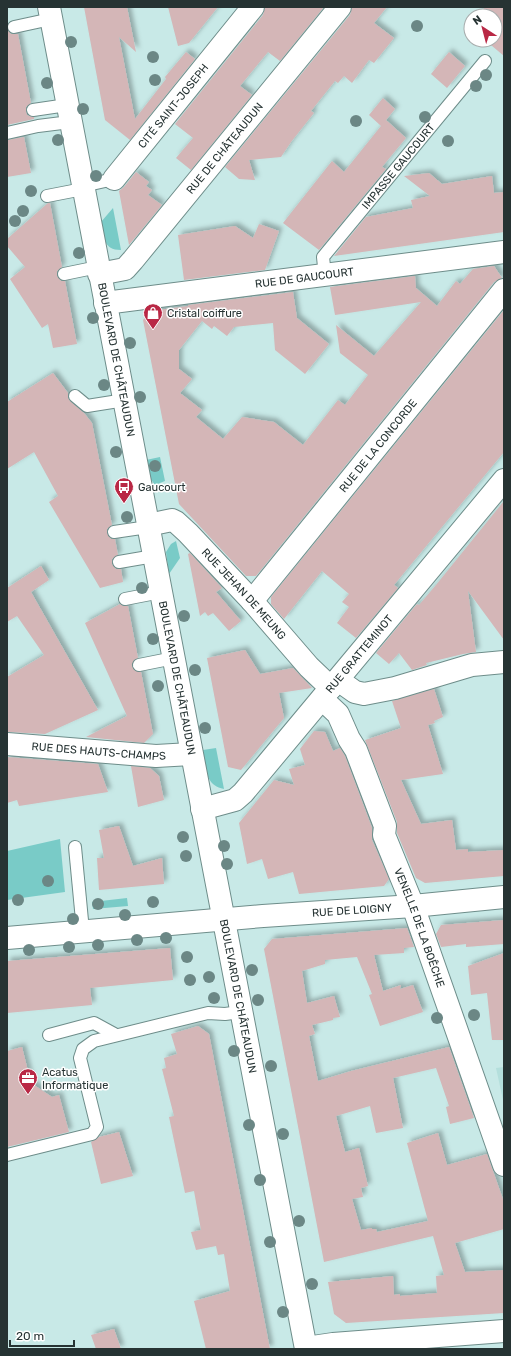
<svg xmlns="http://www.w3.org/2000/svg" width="511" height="1356" font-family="Rubik,sans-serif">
	<defs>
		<filter id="shadow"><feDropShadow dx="3.5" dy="-3.5" stdDeviation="2" flood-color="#0004"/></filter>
	</defs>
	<rect width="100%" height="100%" fill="#c8e9e7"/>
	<path fill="#b4dfdc" d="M504,1067V1113L503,1100L496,1068Z"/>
	<path fill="#79cbc7" d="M113,208L121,250C103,250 104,237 101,222Z
		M160,457L165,481L155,485L150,478L146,460Z
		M176,541L180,558L169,574L166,552L171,544Z
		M216,748L224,789C204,785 206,767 203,750Z
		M60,839L65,892L7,900V851Z
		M127,898L128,906L93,909L92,902Z"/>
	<path fill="#d4b6b7" filter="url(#shadow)" d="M84,7H127L136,52L119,37L135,119L166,79L165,77L186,52L195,59L130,140L105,120Z
		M168,7H218L189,43L178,46Z
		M265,7H324L280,61L268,52L240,86L252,95L191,170L176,158L193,138L175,124L263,15Z
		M352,7H387L374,23L394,38L374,63L369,60L352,83L344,76L338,83L335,81L311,111L314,113L291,142L281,157L249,160L255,180L239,179L225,167L350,15Z
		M485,7H504V56L485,40H495V16H478Z
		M7,29L11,34H18L31,103L26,107V111L27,115L34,117V119L7,125Z
		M449,52L465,66L447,88L431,74Z
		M383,98L395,109L382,125L386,120L406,138L382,167L386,169L319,250L283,223L332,161L344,172L381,126L369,115Z
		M24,137L31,173L7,177V140Z
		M136,172L149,182L146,186L152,190L148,195L162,205L129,245L119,191L124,187Z
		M429,173L442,184L492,176L494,193L504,192V232L334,256L366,217L413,208L411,200L430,196L404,176Z
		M48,203H50L62,267L57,271V276L61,281H65L77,344L53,348L48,324L42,328L10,279L25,267L7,246V239Z
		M259,224L279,231L265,270L184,280L178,235L235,226L253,238Z
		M494,266L502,278L494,282L256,576H246L179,504L143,320L151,311L188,306V305L293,292L297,318L329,344L305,374L275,350L273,323L234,327L227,336L214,326L212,329L202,321L179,350V369L192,379L180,393L202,410L196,417L223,439L242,417L274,422L303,445L338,400L345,405L368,375L340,353L336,325L374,356L421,302L335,315L330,287L415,276L416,288L437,306L456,281L460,284L473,269Z
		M504,310V452L394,585L398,588L356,638L337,623L349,607L342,602L349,594L322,571L284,619L271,604V597Z
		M53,373L68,393V398L70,401L84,413L92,423L112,525L107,529V533L111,539H115L118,555L112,559V564L116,569H121L123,582L100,588L49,502L58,496L34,452L7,469V402Z
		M504,501V640L468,591L476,652L463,654L426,663L427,665L412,670L399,653L389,664L376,653L417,604L419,605L436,585Z
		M190,553L222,588L216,592L241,621L229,631L213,613L208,616L205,612L200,616L188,554Z
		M41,566L49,580L31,592L98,710L45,734L7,732V677L44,655L17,616L7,622V588Z
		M120,604L123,606H128L138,658L134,660L132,666L134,670L141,672L153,734L144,743L86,737L127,716L85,623Z
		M245,650L260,674L293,668L312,688L279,693L284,718L241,770L228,767L207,658Z
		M434,689L443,717L434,721L435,723L428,725L443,774L401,780L421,824L452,820L456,850L468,849V852L504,850V876L425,883L416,878L397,833V822L365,740L401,728L392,701Z
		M314,731L325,732L333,751L340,748L345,756L372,828V840L389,879L384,886L299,894L293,872L268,879L262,859L247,864L239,823L274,780L294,785L289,769L305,765L300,749Z
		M7,757L98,764L108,792L19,806L17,800L7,803Z
		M131,766L150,768L159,776L164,800L138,807Z
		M119,826L133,866L162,858L164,884L99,890L97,858H104L99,830Z
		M504,920V944L466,947V944L441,947L436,934L441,925Z
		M407,928L414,947L404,948V953L374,955L383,991L401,985L400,989L413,985L423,1012L380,1026L369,995L372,994L357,957L325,960V964L302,971L307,1003L334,996L340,1017L333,1018V1020L312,1025L315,1034L309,1036L318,1081L351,1071L449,1047L474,1118L450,1124L446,1107L449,1106L436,1068L393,1078L403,1128L376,1133L370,1106L336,1116L345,1152L359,1148L368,1186L361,1188L363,1197L352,1199L361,1230L372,1228V1229H376L377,1232L428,1221L407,1143L438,1133L447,1165L487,1154L504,1202V1229L455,1243L465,1272L504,1270V1313L346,1323L334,1314L328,1282L393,1276L394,1295L400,1294V1296L437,1293L436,1276L444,1275L433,1236L324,1262L264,949L272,939Z
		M170,948L173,980L90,988L92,1005L7,1013V961Z
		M504,953V1040H492L487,993L471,995L468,966Z
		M198,1026L209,1034L270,1349H206L194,1301L230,1291L224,1254L218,1255L216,1246L196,1250L191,1232L201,1230L194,1191L185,1193L169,1117L174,1116L162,1069L166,1068L164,1058L177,1054L171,1034Z
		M22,1047L31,1083L52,1097L59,1095L69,1132L7,1147V1051Z
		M119,1132L133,1176L101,1184L91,1142L99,1137Z
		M114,1329L121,1349H96L91,1335Z"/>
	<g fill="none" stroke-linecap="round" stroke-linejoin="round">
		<defs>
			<g id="service">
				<path d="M14,27L51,19"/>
				<path d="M33,110L67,105"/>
				<path d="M7,133L38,126L70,122"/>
				<path d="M83,186L114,179"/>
				<path d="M47,196L83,189"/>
				<path d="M64,274L98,267"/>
				<path id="s1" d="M325,276L323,257L485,61"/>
				<path d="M75,396L87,406L125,400"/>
				<path d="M114,532L148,527"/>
				<path d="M119,562L154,556"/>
				<path d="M125,599L161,592"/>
				<path d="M139,665L174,658"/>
				<path d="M75,847L83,931"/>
				<path d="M49,1035L94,1023L116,1035"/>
				<path d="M7,1155L92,1134L97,1127L80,1058L83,1049L94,1041L208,1013L225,1014L240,1012"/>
			</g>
			<g id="minor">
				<path id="s2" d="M114,179L253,7"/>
				<path id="s3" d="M99,274L125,269L133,260L340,7"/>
				<path id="s4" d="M105,303L504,252"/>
				<path id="s5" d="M148,525L172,520L176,522L188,533L252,601L309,667L331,688"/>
				<path id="s6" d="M252,601L504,290"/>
				<path d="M338,680L355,692L364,694L395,688L472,665L504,662"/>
				<path id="s7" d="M322,699L338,714L349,739L356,750L385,826L384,835L413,906L504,1165"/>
				<path id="s8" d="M7,744L156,756L191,754"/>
				<path id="s9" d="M202,809L235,800L243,793L504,480"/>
				<path id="s10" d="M7,938L263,916L413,906L504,897"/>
				<path d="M306,1348L333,1344L504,1331"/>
			</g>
			<g id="secondary">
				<path id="s11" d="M49,7L306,1349"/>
			</g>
		</defs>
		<use href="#service" stroke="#6e8d8a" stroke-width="14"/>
		<use href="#minor" stroke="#6e8d8a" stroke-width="24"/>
		<use href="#secondary" stroke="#6e8d8a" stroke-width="24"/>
		<use href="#service" stroke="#fff" stroke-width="12"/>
		<use href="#minor" stroke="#fff" stroke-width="22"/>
		<use href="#secondary" stroke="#fff" stroke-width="22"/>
	</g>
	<g fill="#6b8785">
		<circle cx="417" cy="26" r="6"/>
		<circle cx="71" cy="42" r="6"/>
		<circle cx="153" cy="57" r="6"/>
		<circle cx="486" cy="75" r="6"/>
		<circle cx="155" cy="80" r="6"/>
		<circle cx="47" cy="83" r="6"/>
		<circle cx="476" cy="86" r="6"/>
		<circle cx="83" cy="109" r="6"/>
		<circle cx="425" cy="117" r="6"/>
		<circle cx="356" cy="121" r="6"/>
		<circle cx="58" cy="140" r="6"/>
		<circle cx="448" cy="141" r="6"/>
		<circle cx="96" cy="176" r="6"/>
		<circle cx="31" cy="191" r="6"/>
		<circle cx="23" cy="211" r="6"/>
		<circle cx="15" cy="221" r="6"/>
		<circle cx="79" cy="253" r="6"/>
		<circle cx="93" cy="318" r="6"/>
		<circle cx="130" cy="343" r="6"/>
		<circle cx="104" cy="385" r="6"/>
		<circle cx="140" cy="397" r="6"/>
		<circle cx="116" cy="452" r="6"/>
		<circle cx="155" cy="466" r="6"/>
		<circle cx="127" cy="517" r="6"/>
		<circle cx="142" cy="588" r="6"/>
		<circle cx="184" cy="616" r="6"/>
		<circle cx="153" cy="639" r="6"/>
		<circle cx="195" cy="670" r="6"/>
		<circle cx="158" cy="686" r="6"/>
		<circle cx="205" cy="728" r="6"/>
		<circle cx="183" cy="837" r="6"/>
		<circle cx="224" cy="846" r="6"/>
		<circle cx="186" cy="856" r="6"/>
		<circle cx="227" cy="864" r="6"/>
		<circle cx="48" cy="881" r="6"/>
		<circle cx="18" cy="900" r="6"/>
		<circle cx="153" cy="902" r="6"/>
		<circle cx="98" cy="904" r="6"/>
		<circle cx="125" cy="915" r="6"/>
		<circle cx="73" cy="919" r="6"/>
		<circle cx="166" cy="938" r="6"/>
		<circle cx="137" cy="940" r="6"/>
		<circle cx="98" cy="945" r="6"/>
		<circle cx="69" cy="947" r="6"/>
		<circle cx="29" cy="950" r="6"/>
		<circle cx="187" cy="957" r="6"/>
		<circle cx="252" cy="970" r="6"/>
		<circle cx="209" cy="977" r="6"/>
		<circle cx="190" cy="980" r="6"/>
		<circle cx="214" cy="998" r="6"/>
		<circle cx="258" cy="1000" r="6"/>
		<circle cx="474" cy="1015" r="6"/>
		<circle cx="437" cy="1018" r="6"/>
		<circle cx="234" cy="1051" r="6"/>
		<circle cx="271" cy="1066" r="6"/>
		<circle cx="249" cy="1125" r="6"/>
		<circle cx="283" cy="1134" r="6"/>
		<circle cx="260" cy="1180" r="6"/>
		<circle cx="299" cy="1221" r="6"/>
		<circle cx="270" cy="1242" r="6"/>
		<circle cx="312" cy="1284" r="6"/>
		<circle cx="283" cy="1312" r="6"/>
	</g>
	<defs>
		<symbol id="shop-pin" viewBox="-11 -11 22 30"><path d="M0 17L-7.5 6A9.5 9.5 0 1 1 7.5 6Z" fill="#b92845" stroke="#fff"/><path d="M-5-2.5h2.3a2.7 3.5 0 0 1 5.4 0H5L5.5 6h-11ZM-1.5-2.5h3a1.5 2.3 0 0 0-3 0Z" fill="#fff"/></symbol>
		<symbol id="bus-pin" viewBox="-11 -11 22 30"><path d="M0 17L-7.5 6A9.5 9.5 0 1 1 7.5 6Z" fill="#b92845" stroke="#fff"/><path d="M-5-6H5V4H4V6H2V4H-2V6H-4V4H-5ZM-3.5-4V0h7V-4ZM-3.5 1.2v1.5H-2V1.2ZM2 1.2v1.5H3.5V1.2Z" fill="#fff"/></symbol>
		<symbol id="office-pin" viewBox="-11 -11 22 30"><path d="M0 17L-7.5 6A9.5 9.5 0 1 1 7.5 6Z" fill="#b92845" stroke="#fff"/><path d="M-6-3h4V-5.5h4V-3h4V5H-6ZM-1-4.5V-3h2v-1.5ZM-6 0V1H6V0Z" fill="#fff"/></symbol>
	</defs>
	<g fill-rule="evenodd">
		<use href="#shop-pin" x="142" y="302" width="22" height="30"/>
		<use href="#bus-pin" x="113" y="476" width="22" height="30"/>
		<use href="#office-pin" x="17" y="1067" width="22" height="30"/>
	</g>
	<g text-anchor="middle" stroke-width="3" stroke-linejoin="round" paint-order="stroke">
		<g font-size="11" fill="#263333" stroke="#fff">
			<text dy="4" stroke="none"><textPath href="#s2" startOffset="94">CITÉ SAINT-JOSEPH</textPath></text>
			<text dy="4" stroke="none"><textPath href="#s3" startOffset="183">RUE DE CHÂTEAUDUN</textPath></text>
			<text dy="4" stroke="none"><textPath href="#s1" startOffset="137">IMPASSE GAUCOURT</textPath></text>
			<text dy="4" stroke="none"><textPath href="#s4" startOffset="201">RUE DE GAUCOURT</textPath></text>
			<text dy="4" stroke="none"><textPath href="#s11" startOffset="359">BOULEVARD DE CHÂTEAUDUN</textPath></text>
			<text dy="4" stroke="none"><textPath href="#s6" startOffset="200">RUE DE LA CONCORDE</textPath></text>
			<text dy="4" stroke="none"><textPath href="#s5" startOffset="128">RUE JEHAN DE MEUNG</textPath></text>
			<text dy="4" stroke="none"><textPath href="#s9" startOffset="226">RUE GRATTEMINOT</textPath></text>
			<text dy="4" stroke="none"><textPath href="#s11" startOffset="683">BOULEVARD DE CHÂTEAUDUN</textPath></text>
			<text dy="4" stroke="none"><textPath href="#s8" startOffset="92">RUE DES HAUTS-CHAMPS</textPath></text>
			<text dy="4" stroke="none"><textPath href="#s10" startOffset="346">RUE DE LOIGNY</textPath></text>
			<text dy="4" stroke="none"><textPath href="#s7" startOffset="252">VENELLE DE LA BOÊCHE</textPath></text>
			<text dy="4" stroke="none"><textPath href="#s11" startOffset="1007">BOULEVARD DE CHÂTEAUDUN</textPath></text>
		</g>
		<g font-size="11" fill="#263333" stroke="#fff" text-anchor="start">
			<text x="167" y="317">Cristal coiffure</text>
			<text x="138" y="491">Gaucourt</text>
			<text x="42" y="1076">Acatus<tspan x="42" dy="13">Informatique</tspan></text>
		</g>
	</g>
	<rect width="511" height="1356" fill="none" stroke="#263333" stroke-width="16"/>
	<g transform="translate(483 28) rotate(324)"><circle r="19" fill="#ffffff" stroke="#a8adad"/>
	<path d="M0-3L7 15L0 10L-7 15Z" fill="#b92845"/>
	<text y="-6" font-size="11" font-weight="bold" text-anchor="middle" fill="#263333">N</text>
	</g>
	<path d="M10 1340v6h64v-6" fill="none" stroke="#263333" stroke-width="2"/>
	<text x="16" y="1340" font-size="12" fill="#263333" stroke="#ffffff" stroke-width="3" paint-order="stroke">20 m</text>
</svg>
